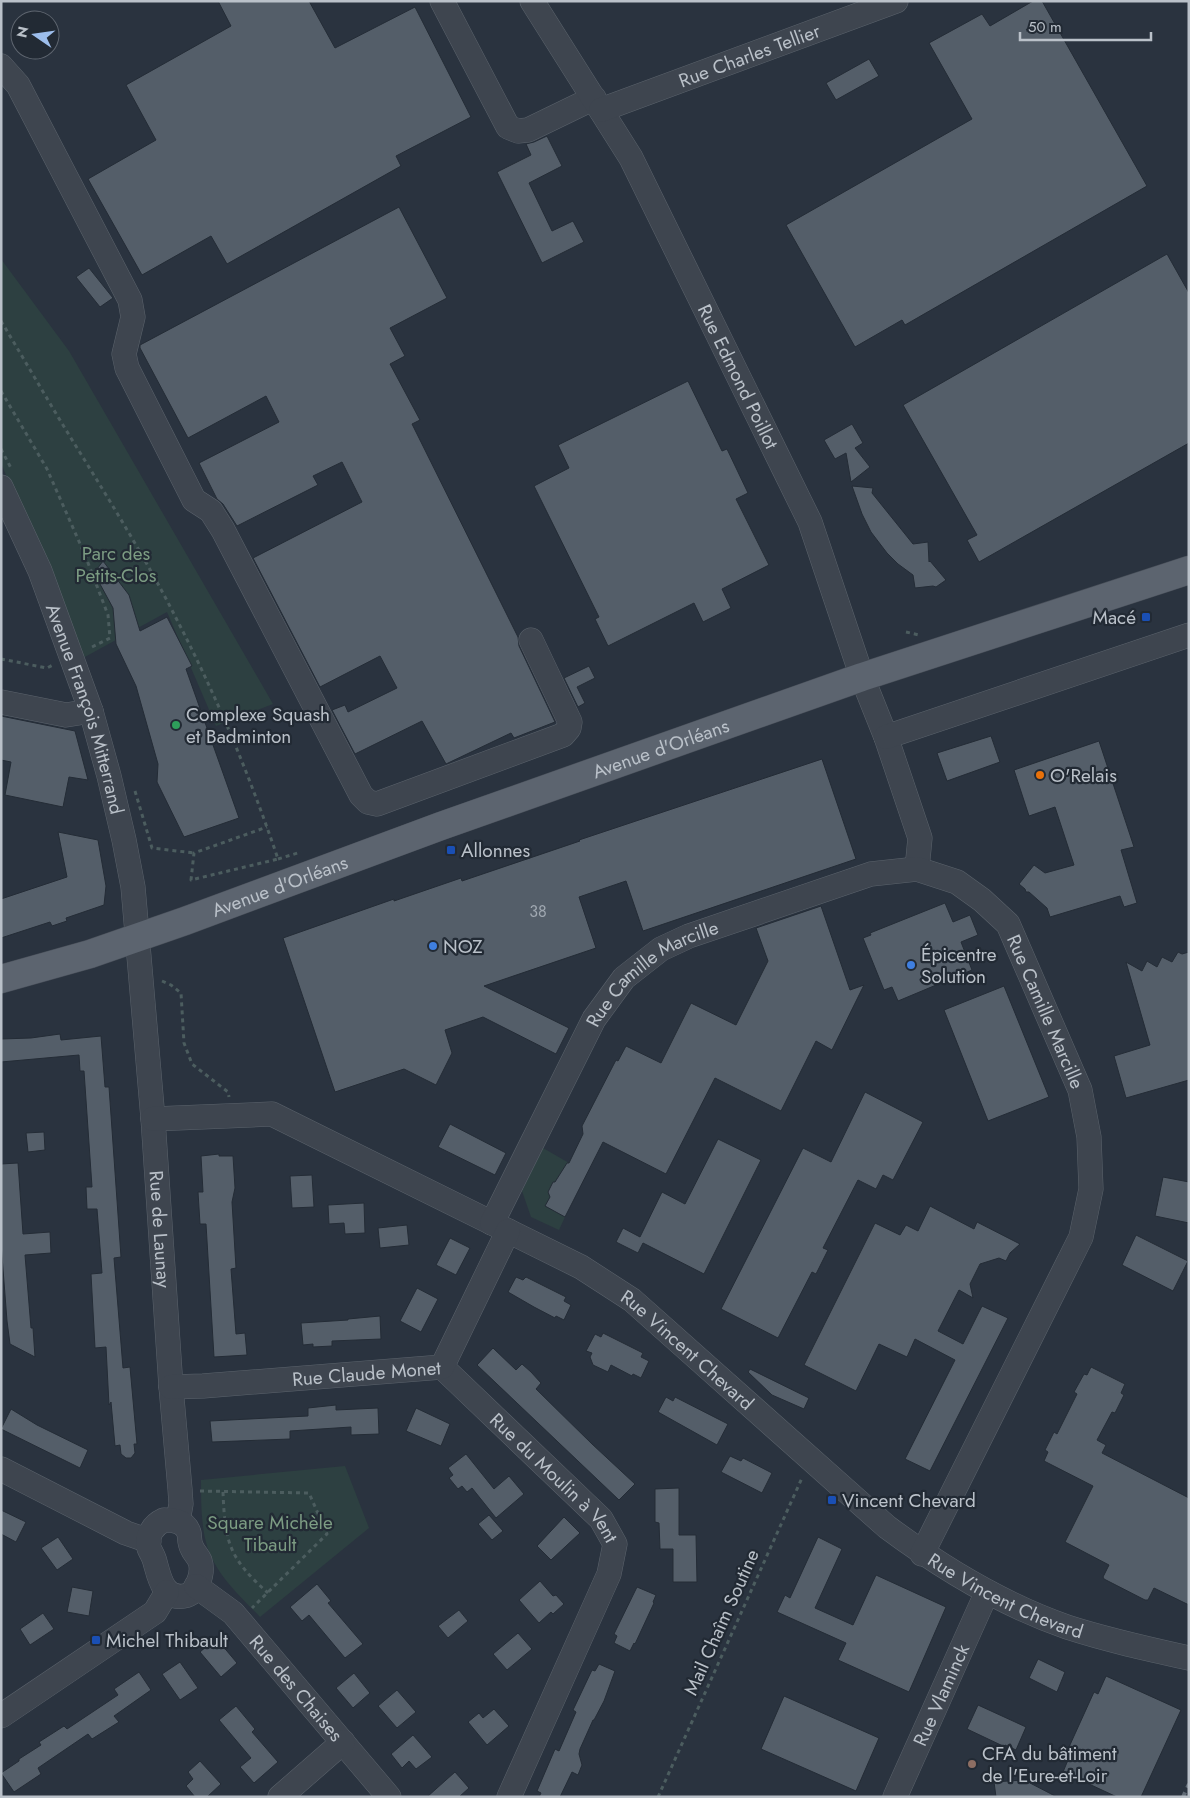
<svg xmlns="http://www.w3.org/2000/svg" width="1190" height="1798" font-family="Jost,sans-serif">
	<rect width="100%" height="100%" fill="#2a333f"/>
	<path fill="#2d4041" d="M1,259L69,351L273,704L216,726L167,612L83,658L1,463Z
		M543,1148L569,1163H567L555,1182L553,1183L548,1192L550,1197L545,1206L565,1217L559,1230L531,1217L522,1191Z
		M345,1466L369,1528L260,1617C240,1596 213,1572 206,1542C201,1523 201,1500 201,1480Z"/>
	<path fill="#545e69" stroke="#242c36" d="M218,1H309L335,48L415,7L471,117L396,156L401,166L227,264L211,236L142,275L88,179L156,140L126,85L231,26Z
		M1033,1H1042L1147,186L905,325L902,320L855,347L786,225L972,119L929,43L982,14L990,26Z
		M869,59L879,76L836,100L826,83Z
		M547,136L562,166L529,183L552,231L573,221L584,242L542,263L497,172L531,155L526,144L534,142Z
		M399,207L447,298L390,328L405,356L390,364L420,420L412,424L518,637L519,646L555,722L514,738L511,733L446,764L422,721L355,754L332,710L345,705L348,712L397,688L380,656L320,687L253,558L362,502L342,462L313,476L318,485L237,526L223,504L217,499L199,463L279,422L266,396L188,438L140,348V345Z
		M1167,254L1189,293V443L979,562L967,540L977,535L903,405Z
		M89,268L113,298L100,307L76,277Z
		M688,381L722,451L727,449L748,493L736,499L769,565L722,589L731,608L703,622L694,603L608,646L595,619L599,617L534,486L569,468L558,445Z
		M852,424L863,443L855,448L870,467L851,482L846,453L835,459L824,440Z
		M852,486L873,488L872,493L913,544L928,542L929,562L930,561L946,580L936,587L933,586L915,588L913,575L898,564L887,553L871,532L862,514Z
		M103,561L129,595L140,631L167,617L192,666L186,669L239,818L184,837L157,782L158,764L136,686L116,644L113,608L94,573Z
		M589,666L595,678L577,687L585,703L578,707L564,678Z
		M1,716L75,731L88,780L69,777L63,807L5,795L11,762L1,760Z
		M991,736L1000,762L947,781L937,753Z
		M1099,741L1134,847L1121,850L1137,903L1124,907L1120,896L1050,917L1047,908L1029,892H1026L1025,889L1019,884L1034,865L1045,873L1074,865L1055,807L1029,816L1014,770Z
		M822,759L856,859L643,931L626,881L579,897L596,948L484,986L569,1028L556,1054L483,1017L445,1030L452,1053L436,1085L404,1069L335,1092L283,938L394,899V901L461,878L462,881L580,841L579,840Z
		M58,832L98,840L106,886L104,905L66,918L67,921L52,926L50,922L1,938V899L67,877Z
		M945,903L953,922L970,915L978,935L961,942L972,970L898,1001L892,987L884,990L863,938L871,935L870,933Z
		M821,906L850,990L864,985L832,1050L816,1041L781,1111L715,1078L666,1174L603,1142L565,1217L545,1206L550,1197L548,1192L553,1182H555L567,1163H569L583,1134L582,1126L616,1060L618,1061L626,1046L661,1063L691,1003L736,1025L768,961L756,928Z
		M1178,952L1182,954L1189,952V1080L1126,1098L1114,1056L1150,1045L1126,962L1142,971L1147,961L1157,967L1162,957L1172,962Z
		M1004,986L1049,1097L988,1121L944,1010Z
		M60,1034L61,1040L101,1036L105,1087H109L121,1257L114,1258L123,1368L130,1367L137,1444H134L135,1453L131,1458H126L121,1454L120,1445L115,1446L111,1402L109,1405L106,1347L95,1348L91,1274L102,1273L97,1209H87L86,1187H92L84,1071H80L79,1055L1,1062V1039L31,1038Z
		M865,1092L923,1122L893,1180L883,1175L876,1189L858,1180L823,1248L828,1250L816,1274L812,1272L778,1338L721,1309L803,1148L831,1162Z
		M450,1124L506,1153L495,1175L438,1147Z
		M44,1132L45,1150L28,1152L26,1133Z
		M718,1139L761,1160L704,1274L643,1243L638,1253L616,1242L623,1228L640,1237L662,1192L685,1204Z
		M219,1154V1156H233L235,1188L232,1202L236,1268L231,1269L236,1334L245,1333L247,1355L214,1357L206,1224H200L198,1192H203L201,1156Z
		M18,1163L23,1234L50,1232L51,1253L25,1255L31,1328H33L35,1357L10,1344L7,1321L1,1243V1164Z
		M312,1175L314,1207L292,1208L290,1176Z
		M1163,1177L1189,1182V1223L1155,1216Z
		M364,1203L365,1233L345,1234L344,1223L329,1224L328,1205Z
		M930,1206L974,1229L977,1222L1020,1244L1010,1253L1006,1261L999,1258L980,1264L970,1284L973,1298L959,1290L938,1331L963,1344L982,1306L1008,1318L930,1471L905,1459L955,1360L915,1339L907,1357L879,1344L856,1391L804,1365L875,1223L900,1235L906,1225L918,1231Z
		M407,1225L409,1245L380,1248L378,1228Z
		M1136,1235L1188,1261L1173,1291L1122,1265Z
		M450,1238L470,1248L456,1275L436,1265Z
		M516,1277L523,1280L526,1277L566,1297L564,1301L571,1305L564,1320L556,1316L555,1318L534,1307L508,1292Z
		M417,1288L438,1299L421,1332L400,1321Z
		M380,1316L381,1339L332,1341V1346L313,1347V1344L303,1345L301,1323L348,1320V1319Z
		M603,1333L643,1353L641,1357L649,1361L641,1378L633,1374L632,1376L611,1365L608,1372L593,1365L590,1357L592,1353L586,1351L595,1334L601,1337Z
		M493,1348L516,1370L522,1364L531,1372L541,1383L536,1389L592,1444L635,1484L619,1500L477,1365Z
		M1091,1367L1125,1384L1121,1393L1124,1395L1115,1413L1112,1412L1097,1440L1106,1445L1102,1453L1189,1498V1605L1154,1588L1148,1600H1145L1104,1579L1103,1577L1109,1565L1065,1542L1093,1486L1044,1461L1048,1452L1045,1450L1054,1432L1057,1434L1077,1394L1074,1392L1084,1374L1087,1375Z
		M750,1369L809,1398L804,1409L772,1395L748,1372Z
		M666,1397L673,1401L675,1397L728,1424L717,1445L658,1412Z
		M336,1405V1410L378,1408L379,1434L351,1435V1427L290,1431V1439L212,1442L210,1421L308,1416V1408Z
		M416,1408L450,1424L441,1446L406,1431Z
		M11,1409L37,1425L88,1450L80,1468L1,1429Z
		M466,1454L494,1489L509,1476L524,1494L496,1518L472,1488L467,1492L462,1486L458,1489L449,1478L453,1475L448,1468Z
		M730,1456L741,1461L743,1458L772,1473L762,1493L721,1472Z
		M679,1488V1535H696L697,1582H673V1549H660L659,1523L655,1522V1489Z
		M1,1510L26,1522L16,1542L1,1534Z
		M489,1515L503,1531L492,1540L478,1524Z
		M564,1517L580,1533L551,1560L537,1546Z
		M58,1537L73,1559L57,1570L41,1548Z
		M818,1537L842,1549L815,1608L853,1625L876,1575L946,1607L909,1692L838,1660L846,1643L777,1612L785,1595L790,1598Z
		M540,1581L553,1596L556,1595L564,1604L553,1614L551,1612L539,1623L519,1600Z
		M317,1584L331,1601L328,1603L363,1644L345,1658L309,1615L302,1621L290,1607Z
		M72,1587L93,1591L89,1616L67,1612Z
		M637,1587L656,1595L653,1602L654,1603L635,1644L634,1643L630,1651L614,1643L617,1636L614,1634Z
		M459,1610L468,1621L448,1638L438,1626Z
		M43,1613L54,1629L30,1645L20,1629Z
		M518,1633L532,1649L507,1670L493,1654Z
		M216,1638L237,1663L221,1677L200,1652Z
		M1038,1659L1065,1672L1057,1692L1029,1678Z
		M180,1662L198,1688L180,1700L162,1674Z
		M599,1664L615,1671L604,1701L594,1720H593L580,1749L579,1754L582,1765L578,1775L572,1772L560,1797H539L541,1793L537,1791L555,1749L559,1751L576,1712L573,1710L592,1670L595,1671Z
		M139,1672L151,1690L114,1716L119,1722L92,1739L88,1734L38,1768L41,1774L14,1792L1,1773L19,1761V1759L41,1745L39,1742L64,1726L67,1729L118,1695L114,1689Z
		M354,1673L370,1693L353,1708L336,1688Z
		M1106,1676L1181,1710L1141,1797H1117L1063,1772L1068,1760L1064,1758L1094,1692L1098,1694Z
		M397,1690L416,1712L397,1728L378,1706Z
		M784,1696L879,1738L856,1791L761,1749Z
		M978,1705L1026,1727L1016,1750L1005,1745V1747L967,1729Z
		M236,1706L255,1729L252,1732L278,1762L254,1783L240,1767L251,1758L219,1720Z
		M494,1709L509,1726L487,1745L468,1722L479,1713L483,1718Z
		M413,1735L432,1757L416,1769L409,1761L402,1768L391,1754Z
		M200,1761L221,1784L207,1797H195L186,1786L193,1779L188,1772Z
		M455,1772L469,1788L459,1797H427Z
		M1023,1780L1030,1783L1057,1797H996L994,1782Z"/>
	<g fill="none" stroke-linecap="round" stroke-linejoin="round">
		<defs>
			<g id="minor">
				<path d="M442,1L508,127L518,131L528,130L594,98"/>
				<path id="s1" d="M532,1L631,158L810,522L862,677L886,737L920,838L917,869"/>
				<path d="M1,66L18,85L130,300L133,317L124,354L127,368L194,500L211,511L223,530L361,795L368,802L377,804L563,735L569,728L570,722L531,640"/>
				<path id="s2" d="M601,110L896,1"/>
				<path id="s3" d="M1,487L40,571L91,711L109,776L124,840L133,887L153,1119L171,1387L180,1489L181,1504L178,1521"/>
				<path d="M1,702L66,715L91,711"/>
				<path d="M886,737L1189,635"/>
				<path id="s4" d="M153,1119L272,1114L581,1267L632,1300L887,1527C942,1568 1001,1604 1067,1627C1107,1640 1148,1649 1189,1658"/>
				<path id="s5" d="M492,1223L594,1019L624,978L661,949L689,936L871,874L917,869L957,882L982,900L1008,924L1080,1090L1089,1137L1091,1189L1081,1237L922,1554"/>
				<path id="s6" d="M442,1367L601,1519L615,1544L609,1574L509,1797"/>
				<path id="s7" d="M171,1387L203,1386L442,1367L508,1231"/>
				<path d="M1,1469L126,1533L149,1541"/>
				<path d="M164,1520C174,1520 185,1521 189,1533C190,1538 189,1543 192,1548C194,1553 198,1556 200,1561C204,1573 197,1594 184,1596C163,1600 159,1576 155,1562C154,1557 151,1553 149,1548C146,1536 153,1525 164,1520Z"/>
				<path id="s8" d="M196,1586L233,1613L389,1797"/>
				<path d="M1,1716L155,1612L167,1592"/>
				<path d="M280,1797L343,1742"/>
				<path id="s9" d="M895,1797L987,1592"/>
			</g>
			<g id="major">
				<path id="s10" d="M1,979L90,954L185,921L441,826L862,677L1189,570"/>
			</g>
		</defs>
		<use href="#minor" stroke="#5b636c" stroke-width="25"/>
		<use href="#major" stroke="#474e58" stroke-width="29"/>
		<path stroke="#4c5d5f" stroke-width="3" stroke-dasharray="4 4" stroke-linecap="butt" d="M1,321C27,364 52,408 79,451C113,506 147,561 176,618C216,695 250,776 278,859L191,880L194,853L267,827
			M1,391L47,469L85,555L108,615L110,638L90,648
			M1,449L12,470
			M906,632L919,635
			M1,659L47,668L55,664
			M135,791L152,848L194,853
			M278,859L301,852
			M162,981L171,985L181,993L184,1043L192,1064L228,1092L229,1097
			M200,1491L309,1493L327,1534L252,1608
			M223,1492C225,1543 229,1558 268,1593
			M658,1797L802,1478"/>
		<use href="#minor" stroke="#3e454f" stroke-width="24"/>
		<use href="#major" stroke="#5c646f" stroke-width="28"/>
		<path stroke="#606a75" stroke-width="4" stroke-dasharray="5 5" stroke-linecap="butt" d="M1183,1797L1189,1784"/>
	</g>
	<g fill="#1a4fb4" stroke="#222a34" stroke-width="2">
		<rect x="1141" y="612" width="10" height="10" rx="2.5"/>
		<rect x="446" y="845" width="10" height="10" rx="2.5"/>
		<rect x="827" y="1495" width="10" height="10" rx="2.5"/>
		<rect x="91" y="1635" width="10" height="10" rx="2.5"/>
	</g>
	<circle fill="#2e9e5b" stroke="#222a34" stroke-width="2" cx="176" cy="725" r="5"/>
	<circle fill="#e8710a" stroke="#222a34" stroke-width="2" cx="1040" cy="775" r="5"/>
	<g fill="#3f7fe0" stroke="#222a34" stroke-width="2">
		<circle cx="433" cy="946" r="5"/>
		<circle cx="911" cy="965" r="5"/>
	</g>
	<circle fill="#8d6e63" stroke="#222a34" stroke-width="2" cx="972" cy="1764" r="5"/>
	<g text-anchor="middle" stroke-width="4.5" stroke-linejoin="round" paint-order="stroke">
		<g font-size="16" fill="#a0a8b1">
			<text x="538" y="917">38</text>
		</g>
		<g font-size="19" fill="#bac1c9" stroke="#222a34">
			<text dy="7" stroke="none"><textPath href="#s2" startOffset="158">Rue Charles Tellier</textPath></text>
			<text dy="7" stroke="none"><textPath href="#s1" startOffset="429">Rue Edmond Poillot</textPath></text>
			<text dy="7" stroke="none"><textPath href="#s3" startOffset="238">Avenue François Mitterrand</textPath></text>
			<text dy="7" stroke="none"><textPath href="#s10" startOffset="699">Avenue d'Orléans</textPath></text>
			<text dy="7" stroke="none"><textPath href="#s10" startOffset="294">Avenue d'Orléans</textPath></text>
			<text dy="7" stroke="none"><textPath href="#s5" startOffset="304">Rue Camille Marcille</textPath></text>
			<text dy="7" stroke="none"><textPath href="#s5" startOffset="799">Rue Camille Marcille</textPath></text>
			<text dy="7" stroke="none"><textPath href="#s3" startOffset="766">Rue de Launay</textPath></text>
			<text dy="7" stroke="none"><textPath href="#s4" startOffset="599">Rue Vincent Chevard</textPath></text>
			<text dy="7" stroke="none"><textPath href="#s7" startOffset="196">Rue Claude Monet</textPath></text>
			<text dy="7" stroke="none"><textPath href="#s6" startOffset="158">Rue du Moulin à Vent</textPath></text>
			<text dy="7" stroke="none"><textPath href="#s4" startOffset="1004">Rue Vincent Chevard</textPath></text>
			<text transform="translate(721 1622) rotate(-66)" y="7">Mail Chaîm Soutine</text>
			<text dy="7" stroke="none"><textPath href="#s8" startOffset="144">Rue des Chaises</textPath></text>
			<text dy="7" stroke="none"><textPath href="#s9" startOffset="112">Rue Vlaminck</textPath></text>
		</g>
		<g font-size="19" fill="#7c9c83" stroke="#222a34">
			<text x="116" y="560">Parc des<tspan x="116" dy="22">Petits-Clos</tspan></text>
			<text x="270" y="1529">Square Michèle<tspan x="270" dy="22">Tibault</tspan></text>
		</g>
		<g font-size="19" fill="#bac1c9" stroke="#222a34" text-anchor="start">
			<text x="1136" y="624" text-anchor="end">Macé</text>
			<text x="186" y="721">Complexe Squash<tspan x="186" dy="22">et Badminton</tspan></text>
			<text x="1050" y="782">O'Relais</text>
			<text x="461" y="857">Allonnes</text>
			<text x="443" y="953">NOZ</text>
			<text x="921" y="961">Épicentre<tspan x="921" dy="22">Solution</tspan></text>
			<text x="842" y="1507">Vincent Chevard</text>
			<text x="106" y="1647">Michel Thibault</text>
			<text x="982" y="1760">CFA du bâtiment<tspan x="982" dy="22">de l'Eure-et-Loir</tspan></text>
		</g>
	</g>
	<rect width="1190" height="1798" fill="none" stroke="#bac1c9" stroke-width="5"/>
	<g transform="translate(35 35) rotate(283)"><circle r="24" fill="#222a34" stroke="#5f6670"/>
	<path d="M0-4L9 19L0 12L-9 19Z" fill="#9dbeec"/>
	<text y="-8" font-size="14" font-weight="bold" text-anchor="middle" fill="#bac1c9">N</text>
	</g>
	<path d="M1020 32v8h131v-8" fill="none" stroke="#bac1c9" stroke-width="2.5"/>
	<text x="1028" y="32" font-size="15" fill="#bac1c9" stroke="#222a34" stroke-width="4" paint-order="stroke">50 m</text>
</svg>
